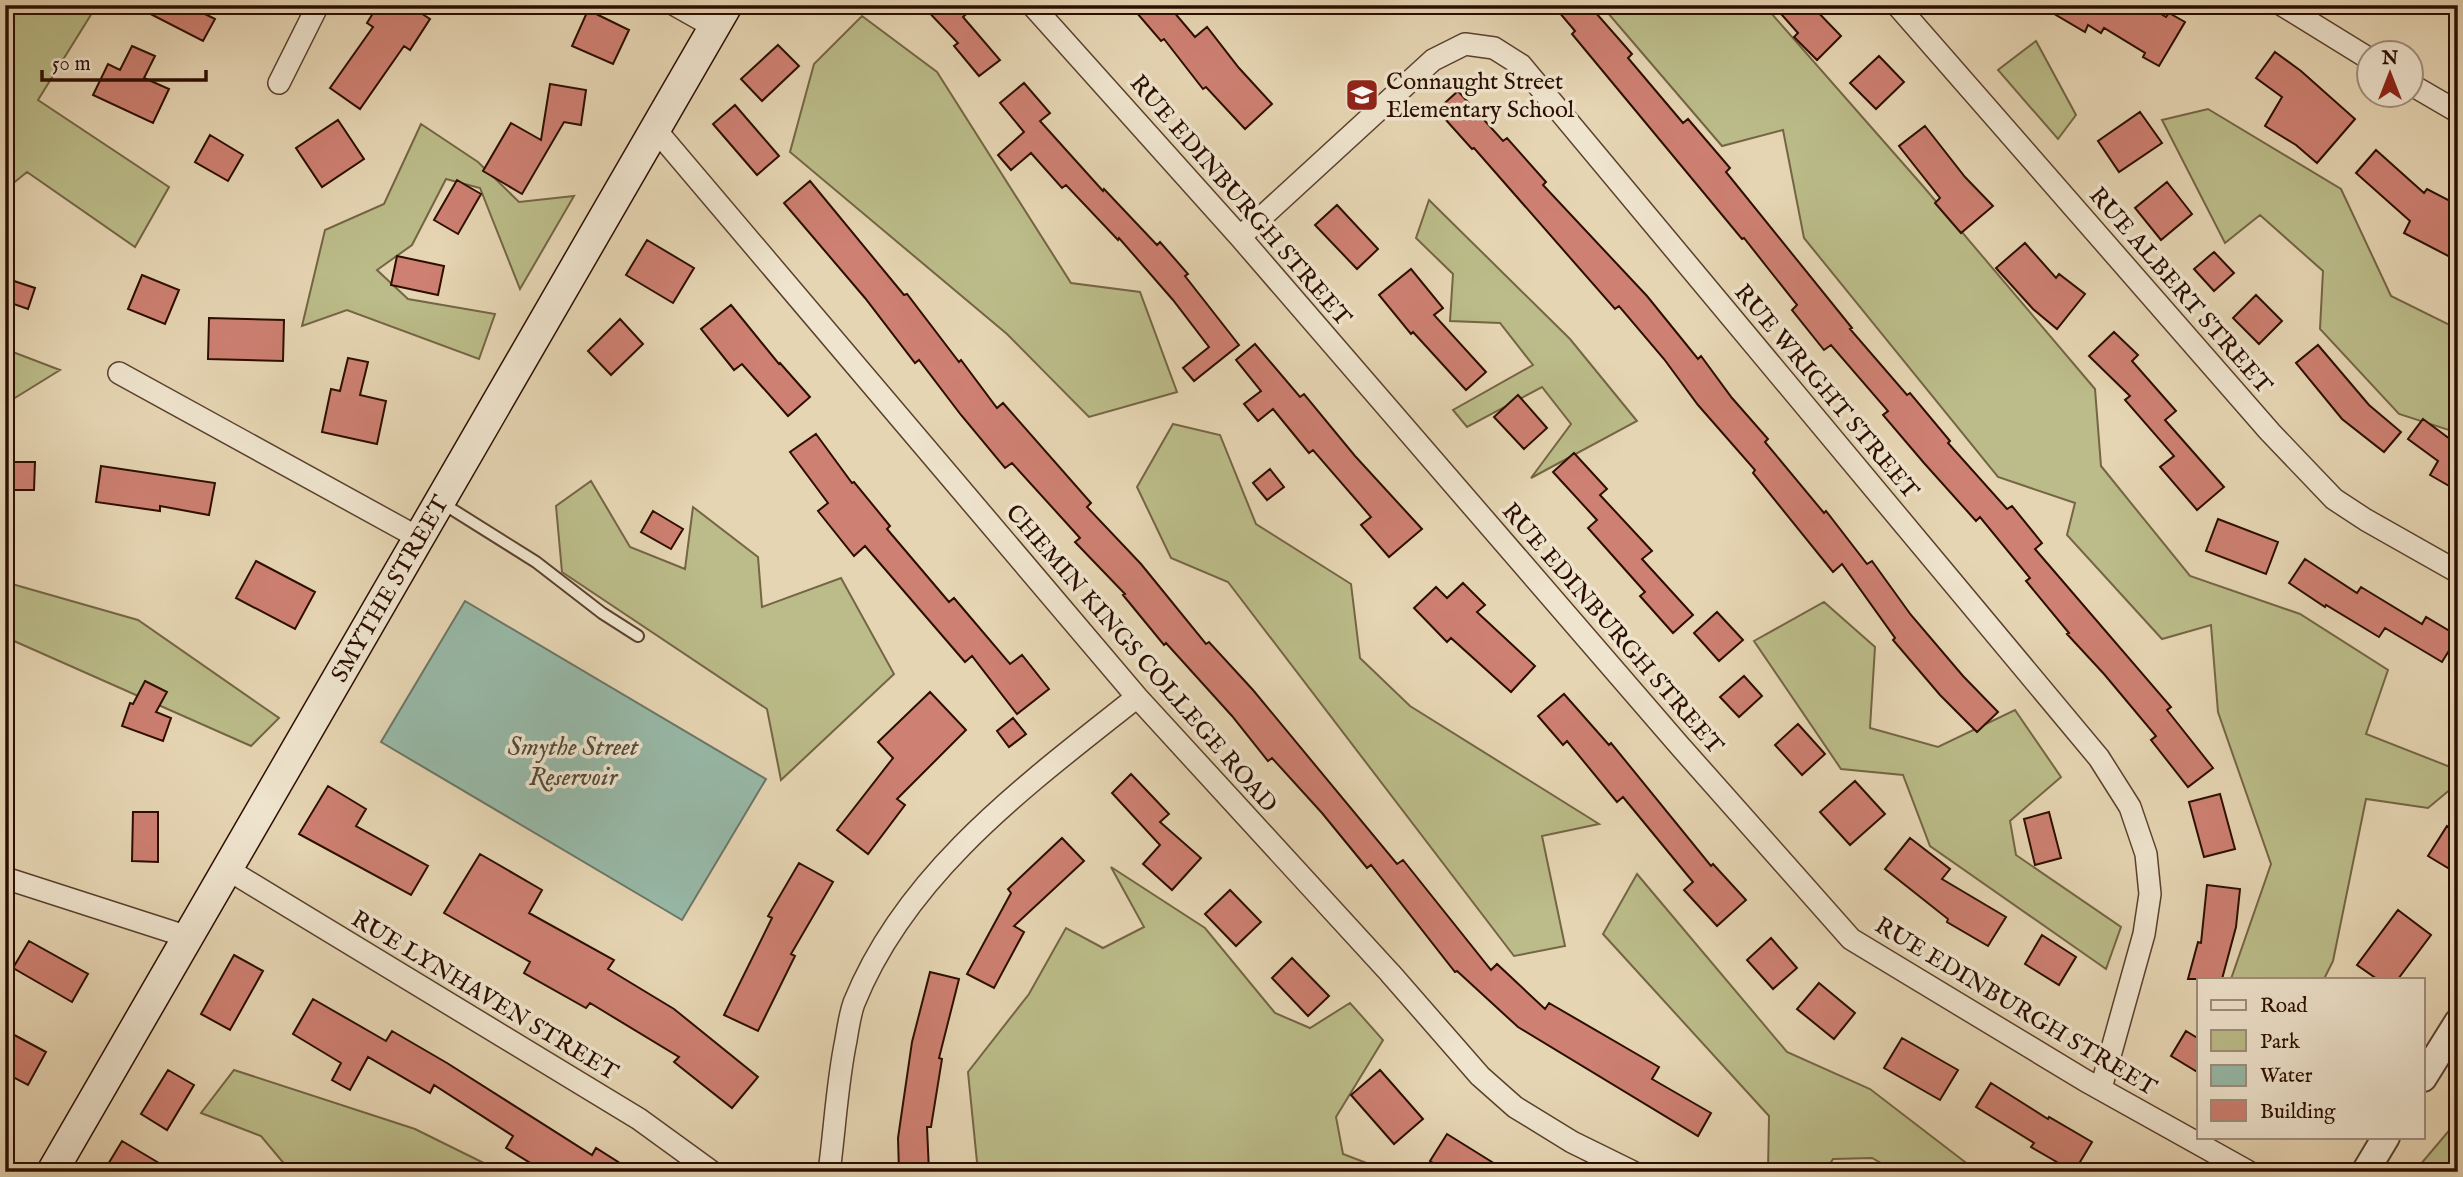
<svg xmlns="http://www.w3.org/2000/svg" width="2463" height="1177" font-family="'IM FELL English',serif">
	<rect width="100%" height="100%" fill="#e6d5b3"/>
	<filter id="stains"><feTurbulence type="fractalNoise" baseFrequency=".00286" numOctaves="4"/><feColorMatrix values="0 0 0 0 .2 0 0 0 0 .09 0 0 0 0 .02 0 0 0 .5 -.17"/></filter>
	<radialGradient id="worn" r=".72"><stop offset=".6" stop-color="#630" stop-opacity="0"/><stop offset="1" stop-color="#630" stop-opacity=".3"/></radialGradient>
	<path fill="#bbbc89" stroke="#746544" stroke-width="2" d="M5,5H97L38,100L169,187L135,247L27,172L5,190Z
		M1601,5H1764L1922,185L2095,389L2101,466L2190,576L2300,614L2388,670L2366,734L2458,770V783L2428,808L2366,799L2333,961L2324,979H2231L2271,864L2218,712L2211,625L2162,639L2067,535L2075,503L1998,477L1804,238L1783,130L1722,146Z
		M862,16L937,72L1071,283L1140,292L1177,392L1089,417L1007,334L790,152L814,64Z
		M2036,41L2076,115L2058,139L1998,70Z
		M2208,109L2341,189L2391,296L2458,329V433L2399,414L2320,329L2323,271L2260,215L2225,243L2162,120Z
		M421,124L478,162L519,202L574,196L520,289L480,188L446,179L412,245L377,270L408,299L495,314L479,359L347,310L302,326L325,230L384,204Z
		M1429,200L1570,339L1637,421L1531,478L1571,424L1542,387L1467,427L1453,410L1533,365L1500,323L1450,321L1453,274L1416,238Z
		M5,349L60,370L5,404Z
		M1173,424L1220,435L1256,524L1351,584L1360,658L1410,706L1599,824L1542,836L1565,946L1514,956L1228,582L1171,558L1137,487Z
		M591,481L630,547L685,569L693,507L758,557L762,607L841,578L894,674L781,780L767,709L562,572L556,506Z
		M5,582L138,620L279,718L251,746L5,637Z
		M1824,602L1875,647L1870,728L1938,747L2015,710L2061,777L2010,821L2016,855L2121,927L2106,969L1930,846L1903,775L1841,769L1754,641Z
		M1111,867L1205,928L1275,1013L1310,1028L1350,1003L1383,1040L1336,1117L1343,1154L1390,1172H978L968,1072L1029,994L1066,928L1103,948L1144,927Z
		M1637,874L1787,1052L1870,1089L1978,1172H1897L1872,1158L1833,1159L1825,1172H1768L1769,1116L1603,934Z
		M234,1070L415,1129L502,1172H291L261,1136L201,1113Z
		M2458,1120V1172H2414Z"/>
	<path fill="#97b9a8" stroke="#6c7565" stroke-width="2" d="M465,601L766,779L682,920L381,742Z"/>
	<path fill="#ce8072" stroke="#2c0e00" stroke-width="2" d="M133,5H205L201,12L215,19L203,41Z
		M378,5H408L430,19L410,50L404,46L360,109L330,88L373,27L367,23Z
		M922,5H976L963,17L1000,60L979,76L954,46L958,43Z
		M1130,5H1168L1195,37L1207,27L1239,68L1272,104L1245,129L1206,87L1203,89L1164,39L1161,41Z
		M1553,5H1589L1632,54L1628,58L1683,123L1688,119L1730,168L1726,172L1852,328L1850,329L1907,395L1910,393L1950,441L1948,443L2007,509L2012,506L2042,543L2035,549L2171,707L2167,710L2213,768L2188,787L2151,740L2156,736L2104,674L2067,634L2069,633L2026,581L2030,578L1980,517L1976,521L1924,463L1883,415L1888,411L1831,345L1824,350L1792,310L1797,305L1744,238L1742,239L1572,34L1575,31Z
		M1773,5H1811L1841,36L1817,60L1794,37L1798,33Z
		M2039,5H2146L2166,17L2169,13L2185,22L2159,66L2143,57L2145,53L2104,28L2101,33L2088,25L2085,32Z
		M588,10L629,30L613,64L572,46Z
		M778,45L799,66L762,101L741,79Z
		M132,46L155,56L144,78L169,89L153,123L93,95L108,64L120,70Z
		M2275,52L2301,71L2355,119L2317,163L2296,145L2265,126L2282,97L2256,78Z
		M1879,56L1904,82L1876,109L1850,83Z
		M1024,83L1050,113L1040,121L1103,191L1104,189L1157,245L1160,242L1188,274L1185,276L1239,345L1194,381L1183,368L1209,347L1173,300L1119,238L1118,240L1066,185L1062,188L1031,153L1011,170L998,155L1024,132L1000,103Z
		M550,84L586,90L581,125L564,122L522,194L483,171L511,123L541,140Z
		M1458,91L1503,141L1507,138L1546,182L1543,185L1647,296L1698,359L1701,356L1732,398L1768,439L1765,442L1824,513L1826,511L1867,564L1872,561L1911,615L1963,676L1998,712L1977,732L1940,695L1893,640L1895,638L1842,564L1833,572L1753,473L1755,470L1698,405L1664,359L1619,306L1615,309L1474,148L1472,149L1437,110Z
		M735,105L779,156L757,175L713,124Z
		M2140,112L2162,143L2119,172L2098,141Z
		M338,120L364,159L322,187L296,148Z
		M1925,126L1965,177L1993,206L1961,233L1935,203L1940,198L1899,146Z
		M210,135L243,155L228,181L195,162Z
		M2376,150L2424,193L2427,189L2458,205V261L2404,233L2410,221L2356,173Z
		M457,180L481,194L458,234L434,220Z
		M810,181L904,295L907,294L959,362L961,360L997,408L1003,403L1091,503L1087,507L1141,564L1206,644L1209,642L1253,690L1397,864L1403,860L1491,970L1497,964L1545,1009L1549,1003L1659,1067L1652,1079L1711,1113L1698,1136L1518,1027L1457,971L1455,972L1371,865L1367,868L1322,813L1272,758L1268,761L1232,716L1166,643L1164,645L1123,595L1125,594L1075,542L1080,538L1012,463L1005,468L961,415L919,360L915,363L865,298L784,203Z
		M2167,182L2192,214L2161,240L2135,208Z
		M1337,205L1378,249L1357,269L1315,225Z
		M647,240L694,268L673,303L626,275Z
		M2025,243L2056,278L2059,274L2085,294L2057,329L2033,309L1996,268Z
		M2214,252L2234,273L2214,291L2194,269Z
		M397,256L444,266L438,295L391,285Z
		M1411,269L1443,308L1434,315L1486,372L1466,390L1413,332L1411,334L1379,295Z
		M142,275L179,290L165,324L128,309Z
		M5,278L35,288L28,309L5,301Z
		M2256,295L2282,321L2259,344L2233,318Z
		M731,305L779,364L780,363L810,397L788,416L742,364L734,370L701,329Z
		M209,318L284,320L283,361L208,359Z
		M620,319L643,344L611,375L588,351Z
		M2114,332L2138,355L2132,361L2176,411L2165,420L2224,487L2197,510L2160,467L2174,456L2125,400L2130,396L2089,356Z
		M1255,344L1300,397L1304,394L1355,456L1422,529L1389,557L1361,525L1371,517L1313,450L1309,453L1273,409L1258,421L1244,404L1261,391L1236,360Z
		M2318,345L2369,405L2401,432L2384,452L2342,419L2296,363Z
		M348,358L368,362L360,395L386,401L377,444L322,432L331,389L340,391Z
		M1518,395L1547,428L1524,449L1494,417Z
		M2423,419L2458,445V491L2430,475L2438,461L2408,439Z
		M816,434L852,483L854,482L890,526L887,529L949,602L954,598L1010,664L1022,655L1049,689L1017,714L972,656L965,662L865,546L854,556L818,511L828,503L790,452Z
		M1574,453L1607,489L1600,495L1652,551L1642,559L1693,615L1673,633L1640,596L1645,592L1588,528L1597,520L1553,472Z
		M5,462H35L34,490H5Z
		M101,466L215,483L209,515L160,506V511L96,502Z
		M1270,469L1284,487L1267,500L1253,483Z
		M653,511L683,529L671,549L641,532Z
		M2218,519L2278,542L2266,574L2206,551Z
		M2305,559L2357,593L2361,587L2422,624L2426,617L2458,636L2442,662L2385,628L2379,637L2326,605L2325,607L2289,583Z
		M256,561L315,592L295,629L236,598Z
		M1463,583L1485,605L1477,612L1535,666L1511,692L1451,638L1447,642L1414,608L1436,587L1447,598Z
		M1717,612L1743,640L1719,661L1694,633Z
		M1744,676L1762,696L1739,717L1720,697Z
		M145,681L167,692L156,712L171,718L163,741L122,726L130,703L133,704Z
		M930,692L966,730L897,799L905,805L868,854L837,830L893,758L878,742Z
		M1564,694L1609,745L1611,743L1711,866L1713,864L1746,900L1717,926L1684,890L1693,882L1623,797L1617,802L1567,741L1563,745L1538,716Z
		M1013,718L1026,734L1009,747L997,731Z
		M1798,724L1825,754L1802,775L1775,745Z
		M1131,774L1169,814L1160,822L1201,858L1172,890L1143,864L1160,845L1112,793Z
		M1855,781L1885,814L1850,845L1820,812Z
		M328,786L366,809L356,826L428,866L411,895L299,834Z
		M2220,794L2235,849L2204,857L2189,802Z
		M133,812H158V862L132,861Z
		M2049,812L2061,858L2035,865L2024,819Z
		M2447,826L2458,833V874L2428,856Z
		M1062,838L1084,861L1014,926L1024,932L994,988L967,974L1011,893L1008,889Z
		M1910,838L1950,869L1942,879L2006,917L1988,946L1947,922L1948,919L1885,869Z
		M480,854L542,890L529,913L614,960L608,969L674,1009L758,1077L732,1108L674,1062L679,1057L590,1003L586,1008L524,973L530,962L444,913Z
		M799,863L833,882L791,954L795,956L758,1031L724,1015L772,918L768,916Z
		M2207,885L2240,889L2236,927L2222,979H2188L2198,942L2201,943Z
		M1230,890L1261,922L1236,946L1205,914Z
		M2398,910L2431,935L2398,979H2377L2357,965Z
		M2042,935L2076,957L2059,985L2025,964Z
		M1771,938L1797,968L1773,989L1747,960Z
		M29,941L88,974L72,1002L13,968Z
		M234,955L263,971L230,1030L201,1014Z
		M1292,958L1329,996L1308,1016L1272,978Z
		M930,972L959,979L939,1058L942,1059L931,1127H927L929,1172H899L898,1138L912,1042Z
		M1819,983L1855,1013L1834,1039L1797,1009Z
		M313,999L386,1041L392,1031L447,1063L592,1155L596,1148L634,1172H545L506,1148L513,1136L434,1085L430,1093L368,1057L350,1090L332,1080L341,1063L293,1034Z
		M5,1030L46,1052L28,1085L5,1073Z
		M2186,1031L2199,1039V1073L2171,1056Z
		M1902,1038L1958,1070L1940,1100L1884,1068Z
		M168,1070L194,1085L167,1130L141,1114Z
		M1380,1070L1423,1119L1394,1144L1351,1095Z
		M1991,1083L2048,1119L2049,1117L2092,1142L2074,1172L2031,1147L2034,1143L1976,1107Z
		M1447,1134L1508,1172H1447L1430,1161Z
		M122,1141L174,1172H116L107,1166Z"/>
	<g fill="none" stroke-linecap="round" stroke-linejoin="round">
		<defs>
			<path id="service" d="M442,503L536,562L602,613L638,636"/>
			<path id="minor" d="M675,5L714,27
				M1032,5L1240,237L1679,745L1851,939L2086,1081L2249,1172
				M1897,5L2270,432L2334,499L2366,520L2458,572
				M2282,5L2368,58
				M279,83L318,5
				M2410,84L2458,112
				M655,129L1137,697L1390,973L1480,1076L1515,1107L1572,1142L1633,1172
				M1240,237L1433,60L1465,44L1494,48L1521,65L2099,758L2130,807L2146,854L2150,894L2144,934L2101,1088
				M119,373L419,538
				M227,869L639,1119L712,1172
				M5,878L188,937
				M829,1172C835,1128 837,1083 846,1040C848,1028 850,1014 854,1003C907,871 1029,783 1137,697"/>
			<path id="tertiary" d="M2423,1078L2458,1022
				M2365,1172L2386,1137"/>
			<g id="secondary">
				<path id="s1" d="M52,1172L727,5"/>
			</g>
		</defs>
		<use href="#service" stroke="#5a402d" stroke-width="14"/>
		<use href="#minor" stroke="#5a402d" stroke-width="24"/>
		<use href="#tertiary" stroke="#5a402d" stroke-width="30"/>
		<use href="#secondary" stroke="#2c0e00" stroke-width="33"/>
		<use href="#service" stroke="#efe4ce" stroke-width="10"/>
		<use href="#minor" stroke="#efe4ce" stroke-width="21"/>
		<use href="#tertiary" stroke="#efe4ce" stroke-width="26"/>
		<use href="#secondary" stroke="#efe4ce" stroke-width="30"/>
	</g>
	<defs>
		<symbol id="school-square" viewBox="-11 -11 22 22"><rect x="-9" y="-9" width="18" height="18" rx="4" fill="#8f2418" stroke="#efe4ce"/><path d="M0-5L7-2L0 1L-7-2ZM-4 1L0 2.5L4 1V4Q0 6-4 4Z" fill="#fff"/></symbol>
	</defs>
	<g fill-rule="evenodd">
		<use href="#school-square" x="1343" y="76" width="38" height="38"/>
	</g>
	<g text-anchor="middle" stroke-width="7" stroke-linejoin="round" paint-order="stroke">
		<g font-size="24" fill="#2c0e00" stroke="#efe4ce" text-anchor="start">
			<text x="1386" y="89">Connaught Street<tspan x="1386" dy="28">Elementary School</tspan></text>
		</g>
		<g font-size="24" fill="#2c0e00" stroke="#efe4ce">
			<text transform="translate(1241 200) rotate(49)" y="8">RUE EDINBURGH STREET</text>
			<text transform="translate(2181 290) rotate(49)" y="8">RUE ALBERT STREET</text>
			<text transform="translate(1827 391) rotate(50)" y="8">RUE WRIGHT STREET</text>
			<text dy="8" stroke="none"><textPath href="#s1" startOffset="674">SMYTHE STREET</textPath></text>
			<text transform="translate(1613 628) rotate(49)" y="8">RUE EDINBURGH STREET</text>
			<text transform="translate(1142 658) rotate(49)" y="8">CHEMIN KINGS COLLEGE ROAD</text>
			<text transform="translate(485 995) rotate(31)" y="8">RUE LYNHAVEN STREET</text>
			<text transform="translate(2016 1006) rotate(31)" y="8">RUE EDINBURGH STREET</text>
		</g>
		<g font-size="26" font-style="italic" fill="#514a3b" stroke="#efe4ce">
			<text x="573" y="755">Smythe Street<tspan x="573" dy="30">Reservoir</tspan></text>
		</g>
	</g>
	<rect width="2463" height="1177" fill="none" stroke="#e6d5b3" stroke-width="28"/>
	<rect x="7" y="7" width="2449" height="1163" fill="none" stroke="#2c0e00" stroke-width="3.5"/>
	<rect x="14" y="14" width="2435" height="1149" fill="none" stroke="#2c0e00" stroke-width="2"/>
	<rect x="2197" y="978" width="228" height="161" fill="#efe4ce" stroke="#a18e7c" stroke-width="2"/>
	<rect x="2211" y="1000" width="35" height="10" fill="#efe4ce" stroke="#a18e7c" stroke-width="2"/>
	<text x="2260" y="1012" font-size="21" fill="#2c0e00">Road</text>
	<rect x="2211" y="1030" width="35" height="21" fill="#bbbc89" stroke="#a18e7c" stroke-width="2"/>
	<text x="2260" y="1048" font-size="21" fill="#2c0e00">Park</text>
	<rect x="2211" y="1065" width="35" height="21" fill="#97b9a8" stroke="#a18e7c" stroke-width="2"/>
	<text x="2260" y="1082" font-size="21" fill="#2c0e00">Water</text>
	<rect x="2211" y="1100" width="35" height="21" fill="#ce8072" stroke="#a18e7c" stroke-width="2"/>
	<text x="2260" y="1118" font-size="21" fill="#2c0e00">Building</text>
	<g transform="translate(2390 74)"><circle r="33" fill="#efe4ce" stroke="#a18e7c" stroke-width="2"/>
	<path d="M0-5L12 26L0 18L-12 26Z" fill="#8f2418"/>
	<text y="-10" font-size="19" font-weight="bold" text-anchor="middle" fill="#2c0e00">N</text>
	</g>
	<path d="M42 70v10h164v-10" fill="none" stroke="#2c0e00" stroke-width="3.5"/>
	<text x="52" y="70" font-size="21" fill="#2c0e00" stroke="#efe4ce" stroke-width="5" paint-order="stroke">50 m</text>
	<rect width="100%" height="100%" filter="url(#stains)"/>
	<rect width="100%" height="100%" fill="url(#worn)"/>
</svg>
